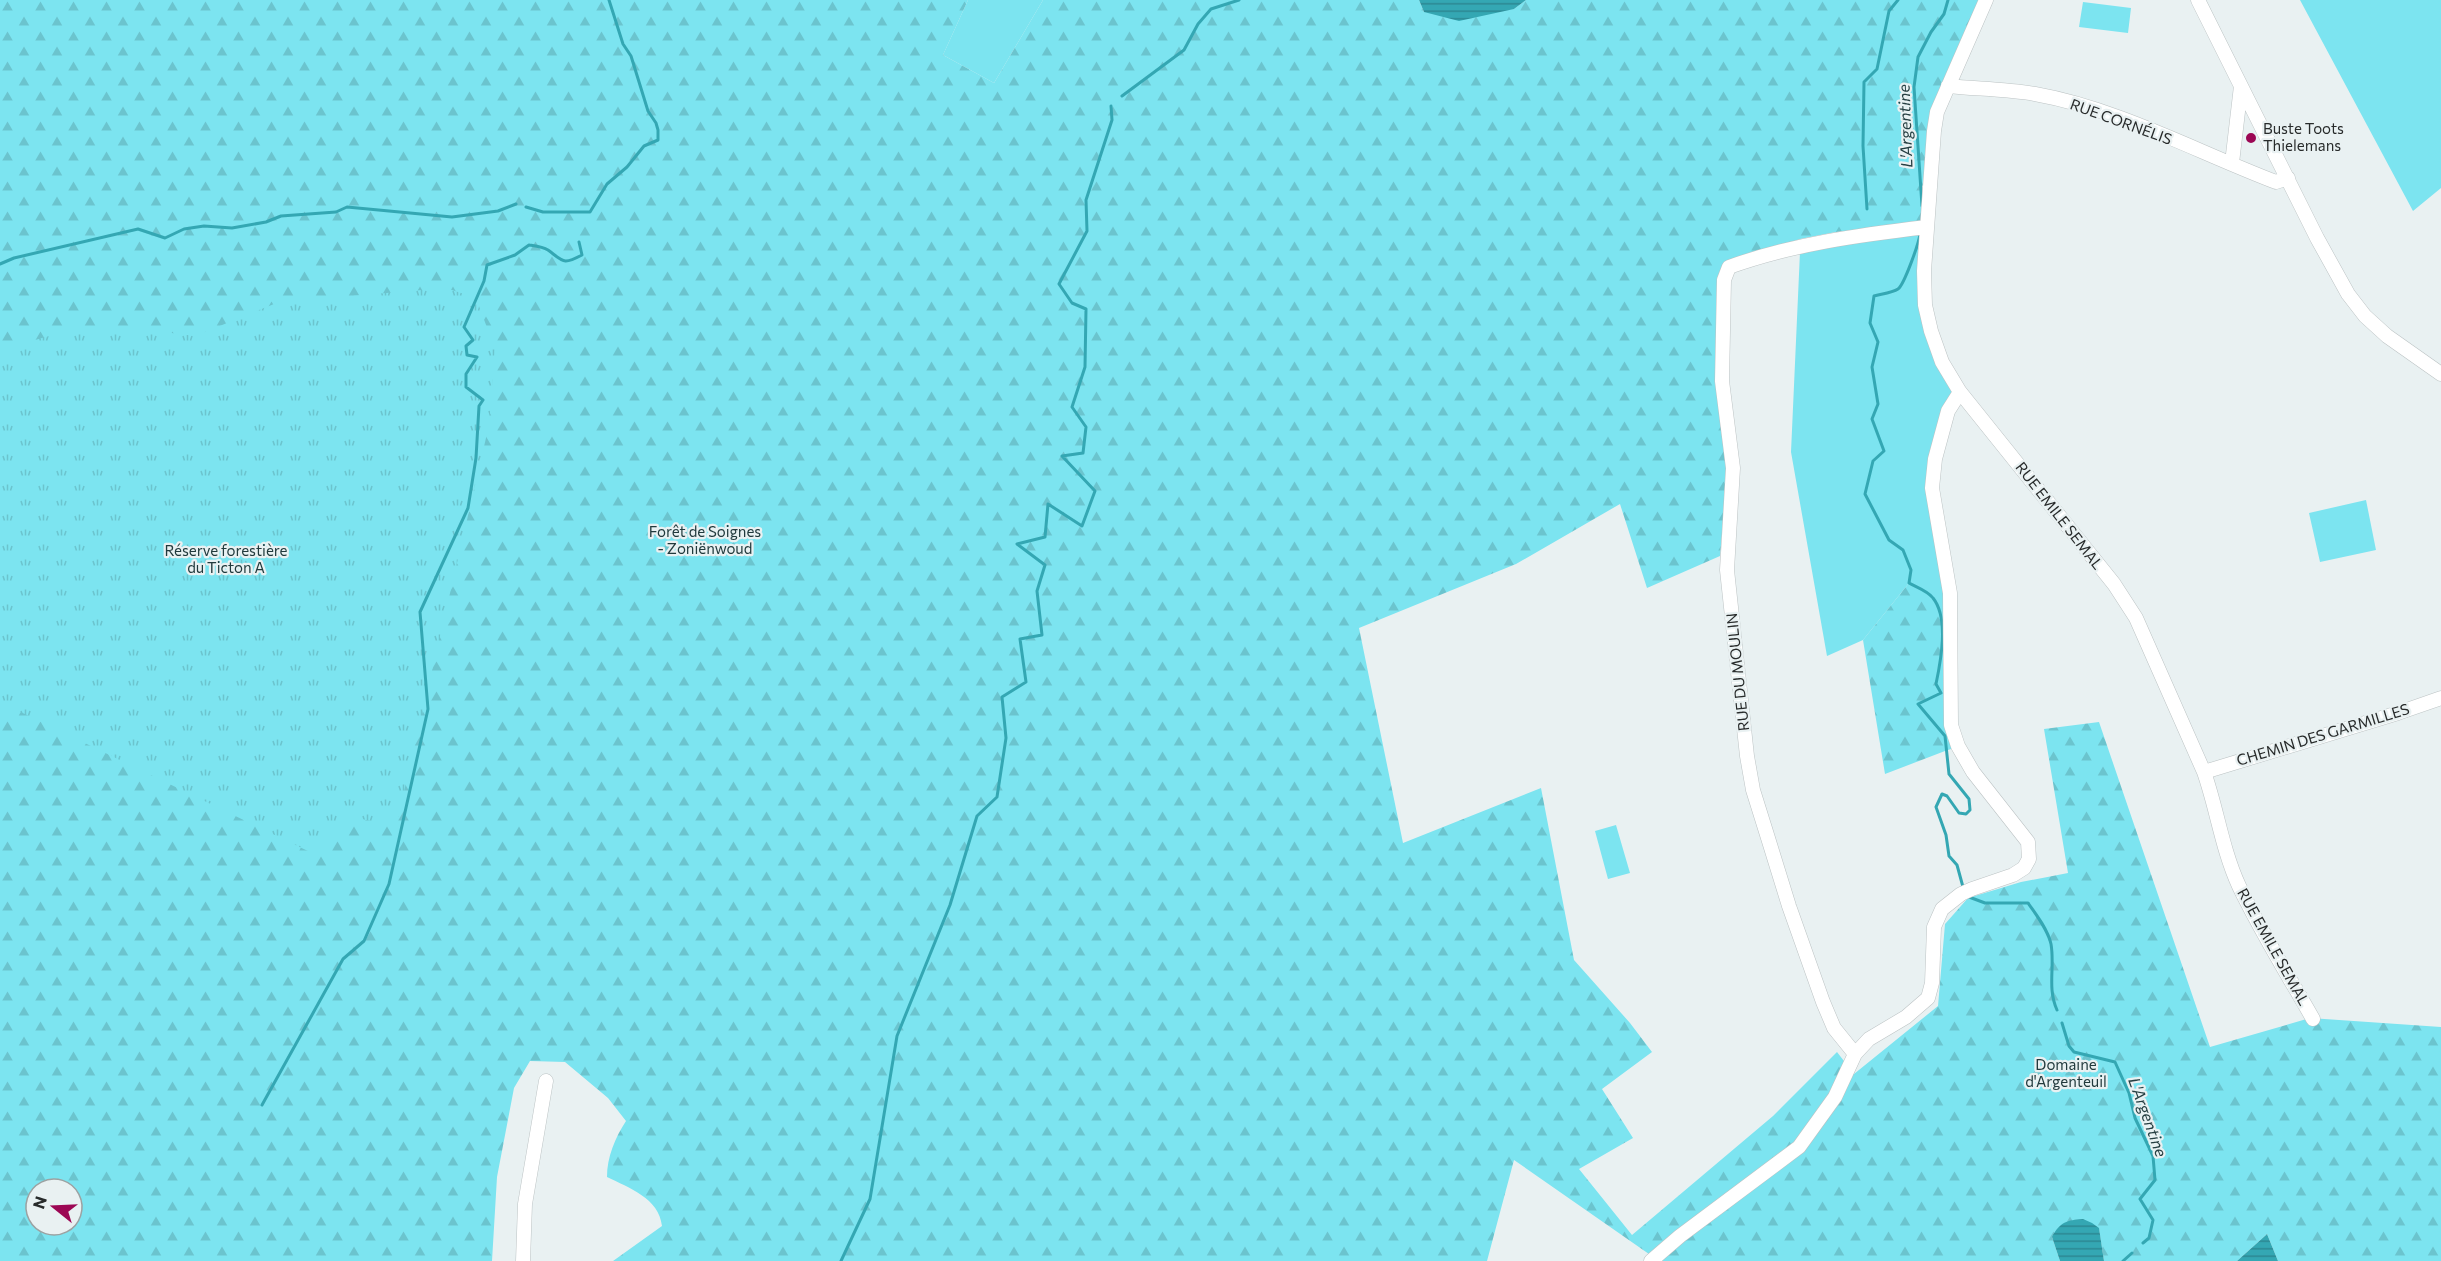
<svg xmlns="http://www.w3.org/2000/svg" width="2441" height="1261" font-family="Commissioner,sans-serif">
	<defs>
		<pattern id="forest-firs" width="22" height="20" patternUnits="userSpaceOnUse" patternTransform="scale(1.5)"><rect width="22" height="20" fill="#7ce4f0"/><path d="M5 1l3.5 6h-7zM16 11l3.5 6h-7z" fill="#6bc4ce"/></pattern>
		<pattern id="park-tufts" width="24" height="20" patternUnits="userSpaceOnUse" patternTransform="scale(1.5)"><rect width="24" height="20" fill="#7ce4f0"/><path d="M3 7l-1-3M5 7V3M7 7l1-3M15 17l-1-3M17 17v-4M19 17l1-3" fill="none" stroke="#6bc4ce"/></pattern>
		<pattern id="water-rules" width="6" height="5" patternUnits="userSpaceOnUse" patternTransform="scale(1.5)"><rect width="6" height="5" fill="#34a7b3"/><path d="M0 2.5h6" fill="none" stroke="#2c8892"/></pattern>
	</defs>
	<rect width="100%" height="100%" fill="#e9f1f2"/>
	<path fill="#7ce4f0" d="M968,0H1043L994,83L943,55Z
		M2300,0H2441V188L2413,211Z
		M2083,2L2131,8L2128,33L2079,27Z
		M1920,234L1918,248H1921L1920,271L1955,392L1931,459L1946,594L1954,748L1945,751V736L1918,704L1936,684L1940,663L1909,583L1863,640L1827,656L1791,452L1800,252L1838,244Z
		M2366,500L2376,550L2320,562L2309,513Z
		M1616,825L1630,873L1608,879L1595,831Z"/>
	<path fill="url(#forest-firs)" fill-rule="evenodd" d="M0,0H968L943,55L994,83L1043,0H1419L1424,12L1514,9L1526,0H1980L1959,46L1925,185L1921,186V223L1836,232L1800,239L1726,265L1728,468L1720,556L1647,588L1620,504L1516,564L1359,628L1403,843L1541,788L1574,960L1630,1023L1652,1052L1602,1089L1633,1138L1579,1169L1632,1235L1773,1116L1837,1052L1854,1074L1938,1006L1945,924L1968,898L2021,882L2068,873L2044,729L2099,722L2210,1047L2310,1018L2441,1027V1261H2278L2267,1234L2237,1261H2104L2099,1229L2052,1237L2060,1261H1659L1514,1160L1487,1261H613L662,1226C659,1198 629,1188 607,1177C607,1157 615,1138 626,1121L608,1098L565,1062L530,1061L514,1088L497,1177L492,1261H0ZM36,1189H72V1225H36Z
		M1909,583C1916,587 1928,591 1933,598C1949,618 1941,660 1936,684L1941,693L1919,704L1945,736V751L1885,774L1863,640Z"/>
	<path fill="url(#park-tufts)" d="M446,288L476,298L495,349L489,425L396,826L357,818L312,853L0,702V350L63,332L117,326L195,336L279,302Z"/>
	<path fill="url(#water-rules)" d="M1419,0H1526L1514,9L1459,21L1424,12Z
		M2083,1219L2092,1223L2099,1228L2104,1261H2060L2052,1237C2060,1222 2067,1220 2083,1219Z
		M2267,1234L2278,1261H2237L2266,1235Z"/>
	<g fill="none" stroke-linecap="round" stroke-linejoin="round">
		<path stroke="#34a7b3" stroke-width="3" d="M1122,96L1184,50L1198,24L1211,9L1239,0
			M1922,206L1914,87L1918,57L1931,32L1944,14L1948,0
			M526,207L543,212H590L607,184L627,167L644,146L658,140V130L656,123L648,111L631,56L623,44L609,0
			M1867,209L1863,146L1864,82L1877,69L1889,11L1898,0
			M1920,234C1919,243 1904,285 1898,289C1892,293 1881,294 1874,296L1870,323L1878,342L1872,367L1878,404L1872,419L1884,451L1873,461L1865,494L1889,540L1903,550L1911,570L1909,583C1916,587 1928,591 1933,598C1949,618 1941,660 1936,684L1941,693L1918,704L1945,736L1949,774L1969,799L1970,810L1966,814L1959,813L1947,796L1942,794L1936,807L1946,835L1949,856L1957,865L1963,887
			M0,264L14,258L138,229L165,238L184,229L204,226L232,228L266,222L281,216L336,212L347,207L452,217L498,211L516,204
			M1969,897L1985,903H2028C2036,914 2048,930 2051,944C2055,967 2047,988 2057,1010
			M2062,1023L2069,1046L2074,1052L2115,1062L2129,1093L2135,1118L2153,1156L2155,1180L2140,1199L2153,1220L2149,1238L2143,1243
			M262,1105L343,959L364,941L389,884L428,709L420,612L468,508L476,458L479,406L483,400L466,387V374L477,357L467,355L466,346L473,340L464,327L484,281L487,265L515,255L529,245C535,246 543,247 548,250C564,262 563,265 582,255L579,242
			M841,1261L870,1199L897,1036L950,905L977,816L997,797L1006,738L1002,697L1026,682L1020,639L1042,635L1037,591L1045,565L1017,544L1045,537L1048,504L1082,526L1095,491L1062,456L1083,453L1086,427L1072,407L1085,367L1086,309L1072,303L1059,284L1087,231L1086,200L1112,120L1111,106
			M2123,1261L2132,1253"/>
		<defs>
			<path id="minor" d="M1986,0L1937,112L1934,131L1924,271L1925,305L1931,331L1942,362L1960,392L2114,584L2136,618L2204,772C2217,809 2222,849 2239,886C2261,932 2288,975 2313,1019
				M2198,0L2317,238L2348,294L2365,316L2387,336L2441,374
				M1948,86C1976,89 2006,89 2035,94C2119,109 2197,152 2276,182L2288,178
				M2232,163L2241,86
				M2204,772L2398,713L2441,698
				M1855,1054L1834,1028L1823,1002L1789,906L1768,838L1753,790L1747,756L1727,570L1733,468L1722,381L1724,280L1729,267C1793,244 1859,235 1927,227
				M523,1261L525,1204L546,1081
				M1651,1261L1680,1236L1799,1147L1835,1097L1855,1054L1869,1039L1906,1017L1928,998L1932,983L1934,927L1942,909L1961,894L1972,889L2013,875L2024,868L2029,859L2028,842L1973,772L1958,746L1951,725L1950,593L1932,488L1935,459L1948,411L1960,392"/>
		</defs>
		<use href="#minor" stroke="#bcc3c4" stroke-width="15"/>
		<use href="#minor" stroke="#fff" stroke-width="14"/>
	</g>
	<circle fill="#9c0754" stroke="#e9f1f2" stroke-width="2" cx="2251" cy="138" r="6"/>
	<g text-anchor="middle" stroke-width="4.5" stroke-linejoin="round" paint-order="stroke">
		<g font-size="15" fill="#282b2b" stroke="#e9f1f2">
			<text transform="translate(2121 122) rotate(20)" y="5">RUE CORNÉLIS</text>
			<text transform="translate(2059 516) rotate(52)" y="5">RUE EMILE SEMAL</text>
			<text transform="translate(1738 672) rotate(-96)" y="5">RUE DU MOULIN</text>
			<text transform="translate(2323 735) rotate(-17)" y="5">CHEMIN DES GARMILLES</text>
			<text transform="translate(2273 947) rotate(61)" y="5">RUE EMILE SEMAL</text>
		</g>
		<g font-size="15" fill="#282b2b" stroke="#e9f1f2" text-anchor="start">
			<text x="2263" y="134">Buste Toots<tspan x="2263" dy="17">Thielemans</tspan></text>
		</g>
		<g font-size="15" fill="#213a3d" stroke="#e9f1f2">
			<text x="705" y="537">Forêt de Soignes<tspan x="705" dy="17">- Zoniënwoud</tspan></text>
			<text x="226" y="556">Réserve forestière<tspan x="226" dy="17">du Ticton A</tspan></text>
			<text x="2066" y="1070">Domaine<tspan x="2066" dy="17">d'Argenteuil</tspan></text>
		</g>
		<g font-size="16" font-style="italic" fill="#263f42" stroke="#e9f1f2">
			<text transform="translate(1905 126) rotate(-92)" y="6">L'Argentine</text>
			<text transform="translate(2148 1117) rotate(70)" y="6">L'Argentine</text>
		</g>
	</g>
	<g transform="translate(54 1207) rotate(288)"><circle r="28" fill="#e9f1f2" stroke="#9ca2a2" stroke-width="1.5"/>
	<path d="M0-4.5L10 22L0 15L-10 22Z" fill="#9c0754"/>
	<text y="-9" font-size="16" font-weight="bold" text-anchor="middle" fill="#282b2b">N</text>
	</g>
</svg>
